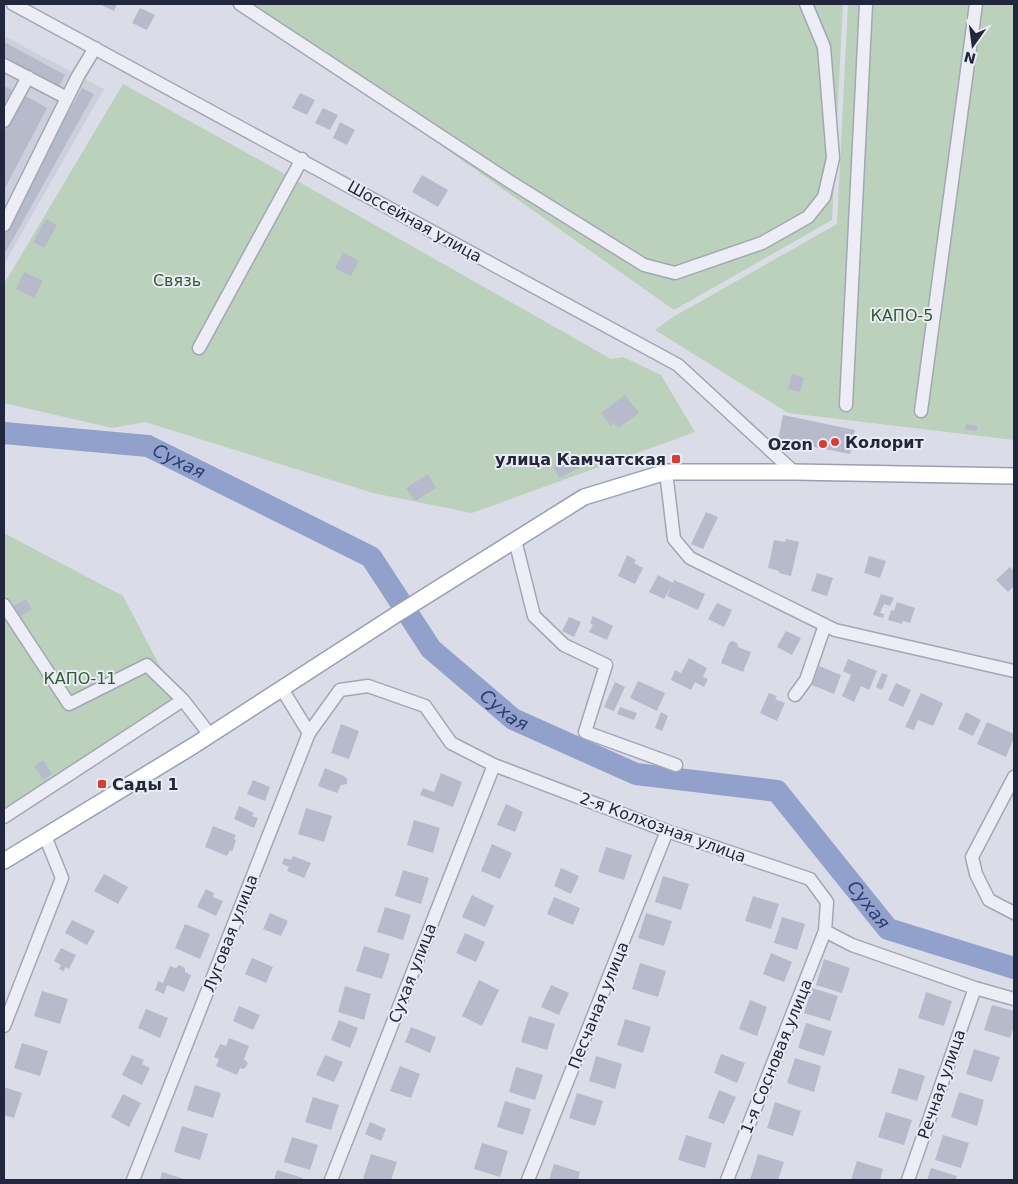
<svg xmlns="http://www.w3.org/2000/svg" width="1018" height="1184" font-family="'DejaVu Sans',sans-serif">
	<rect width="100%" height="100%" fill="#dadde7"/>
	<path fill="#cccfdc" d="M4,36L104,89L4,264Z"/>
	<path fill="#bbd1bb" d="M241,4H843L832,220L674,310Z
		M848,4H1014V440L788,413L655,330L673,317L837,224Z
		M123,84L292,178L611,359L623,357L661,375L695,432L472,513L373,493L145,422L112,428L4,403V284Z
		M4,533L123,596L181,706L4,812Z"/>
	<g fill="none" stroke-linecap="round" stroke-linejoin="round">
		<path stroke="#91a1cb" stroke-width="22" id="s1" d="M4,433L148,446L371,557L431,649L513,719L636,774L777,791L888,929L1014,968"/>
	</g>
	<path fill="#b7baca" d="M99,4H117L114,11Z
		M140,8L155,15L147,30L132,23Z
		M4,42L65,75L58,88L4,59Z
		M4,86L12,90L4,105Z
		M82,88L94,94L4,255V227Z
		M300,93L315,100L307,115L292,108Z
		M24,95L47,108L4,190V133Z
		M323,108L338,115L330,130L315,123Z
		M340,122L355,130L347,145L333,138Z
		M422,175L448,190L438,207L412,192Z
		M46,219L57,225L44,248L33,242Z
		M343,252L359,261L351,276L335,268Z
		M24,272L43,281L34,298L16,289Z
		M792,374L804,378L800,392L788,389Z
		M625,395L639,413L618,428L614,423L611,426L601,413Z
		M783,415L855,430L850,454L778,440Z
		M966,424L977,426V431L965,430Z
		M577,454L583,466L559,478L553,466Z
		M428,474L436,488L415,501L406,488Z
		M706,512L718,517L703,549L691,544Z
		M786,539L799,542L791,576L779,573V571L768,568L774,540L785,542Z
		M627,555L636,560L634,563L643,568L635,584L618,576Z
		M869,556L886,561L880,578L864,573Z
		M1010,567L1014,571V586L1008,592L996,580Z
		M817,573L833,578L827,596L811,591Z
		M658,575L673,583L674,580L705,594L698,610L667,596L672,585L664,599L649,592Z
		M881,594L894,598L890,606L884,604L880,613L884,614L883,618L873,615Z
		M26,599L32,609L17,618L12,607Z
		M897,602L915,608L910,623L903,621L902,624L888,620L891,610L894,611Z
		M717,603L732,610L724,627L708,619Z
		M593,616L613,626L607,640L589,632L593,625L590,623Z
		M569,617L581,622L574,637L562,631Z
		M786,631L801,638L792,655L777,647Z
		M732,641L737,643L738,647L751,652L743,672L721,663L729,643Z
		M689,658L707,668L703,677L708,679L704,687L695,682L691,690L671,680L675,670L681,673Z
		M848,659L877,671L869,690L861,686L854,702L842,696L851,675L843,671Z
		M819,666L841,675L834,694L812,685Z
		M882,673L888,675L882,690L876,687Z
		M638,681L665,693L657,711L630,698Z
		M615,682L625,687L614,711L604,707Z
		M896,683L911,690L903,707L888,700Z
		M769,693L777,696L775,699L785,703L777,721L760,713Z
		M921,693L943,703L933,726L918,720L914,730L905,727Z
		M620,707L637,713L634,720L617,714Z
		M661,712L668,716L662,731L655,728Z
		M966,712L981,720L973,736L958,729Z
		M987,722L1014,734V738L1006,757L977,744Z
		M341,724L359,731L349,759L331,753Z
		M43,760L52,774L43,779L34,766Z
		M325,768L344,776L347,779V784L341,785L337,793L318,786Z
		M441,773L462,782L453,807L420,795L423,788L434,792Z
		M253,780L270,787L265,801L247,794Z
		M506,804L523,812L515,832L497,825Z
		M239,806L254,813L252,816L258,818L254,828L234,819Z
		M306,808L332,816L324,842L298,834Z
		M414,820L440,828L433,853L407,845Z
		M213,826L236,835L234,839L236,840L232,852L230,850L227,856L205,847Z
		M492,844L512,853L500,879L481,871Z
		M606,847L632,855L624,880L598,872Z
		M293,856L311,863L304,878L287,871L289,867L282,864L284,858L291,860Z
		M561,868L579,876L571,894L554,886Z
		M403,870L429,878L421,904L395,896Z
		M104,874L128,887L118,904L94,891Z
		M663,876L689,884L681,910L655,902Z
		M206,889L214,893L213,897L223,901L216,916L197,907Z
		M472,895L494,906L485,927L462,917Z
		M753,896L779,904L771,929L745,921Z
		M554,897L580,908L573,925L547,914Z
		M385,907L411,915L403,940L377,932Z
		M270,913L288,921L281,936L263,929Z
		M646,913L672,921L664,946L638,938Z
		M782,917L805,924L797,950L774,943Z
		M72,920L95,931L87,945L65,933Z
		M185,924L210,934L200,959L175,948Z
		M465,933L485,942L476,962L456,953Z
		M364,946L390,954L382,979L356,971Z
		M61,948L76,955L69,969L65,967L64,971L59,969L61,965L54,961Z
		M771,953L792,962L784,982L763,974Z
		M252,958L273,967L266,983L245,974Z
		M824,959L850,968L842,993L816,985Z
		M640,963L666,971L658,997L632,989Z
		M179,965L185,968V972L191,975L184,992L167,985L164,994L155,990L158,981L163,983L170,966L176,968Z
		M479,980L499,990L482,1026L462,1016Z
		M551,985L569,993L559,1015L541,1007Z
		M345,986L371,994L364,1020L338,1012Z
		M812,988L838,996L830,1021L804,1013Z
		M42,991L68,999L60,1024L34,1016Z
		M926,992L952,1001L944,1026L918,1018Z
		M750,1000L767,1007L757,1036L739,1029Z
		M992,1005L1014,1011V1026L1010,1038L984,1030Z
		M239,1006L260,1015L253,1030L233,1021Z
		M146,1009L168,1018L160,1038L138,1028Z
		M529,1016L555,1024L547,1050L521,1042Z
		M625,1019L651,1027L643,1053L617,1045Z
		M339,1020L358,1028L350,1048L331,1040Z
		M806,1023L832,1031L824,1056L798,1048Z
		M411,1027L436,1037L430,1053L405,1042Z
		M229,1038L249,1046L244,1059L248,1063L246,1067L243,1069L240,1068L237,1075L216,1066L219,1059L214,1057L220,1044L226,1046Z
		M22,1043L48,1051L40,1076L14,1068Z
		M974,1049L1000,1057L992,1082L966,1074Z
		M721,1054L745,1063L737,1083L714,1073Z
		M132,1055L144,1060L142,1064L150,1068L142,1085L122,1075Z
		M325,1055L343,1062L334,1082L316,1075Z
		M596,1056L622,1064L615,1089L589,1081Z
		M795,1058L821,1066L814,1092L787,1083Z
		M400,1066L420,1074L411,1098L390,1091Z
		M516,1067L543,1075L535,1100L509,1092Z
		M899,1068L925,1076L917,1101L891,1093Z
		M195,1085L221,1093L213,1118L187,1110Z
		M4,1087L22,1093L14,1118L4,1115Z
		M719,1090L736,1097L724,1124L708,1118Z
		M959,1092L984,1100L977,1126L951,1117Z
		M577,1093L603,1101L595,1126L569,1118Z
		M123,1094L141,1103L129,1127L111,1117Z
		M313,1097L339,1105L331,1130L305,1122Z
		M505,1101L531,1109L523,1135L497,1127Z
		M775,1102L801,1111L793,1136L767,1128Z
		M886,1112L912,1120L904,1145L878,1137Z
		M370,1122L386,1129L381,1141L365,1134Z
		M182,1126L208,1134L200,1160L174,1152Z
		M686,1135L712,1143L705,1168L678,1160Z
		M943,1135L969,1143L961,1168L935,1160Z
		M292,1137L318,1145L310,1170L284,1162Z
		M482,1143L508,1151L500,1177L474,1169Z
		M371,1154L397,1162L391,1180L363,1179Z
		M758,1154L784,1162L778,1180H750Z
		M857,1161L883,1169L880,1180H851Z
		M554,1164L580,1172L578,1180H549Z
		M931,1168L957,1176L955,1180H927Z
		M277,1170L303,1178L302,1180H274Z
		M162,1172L187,1180H160Z"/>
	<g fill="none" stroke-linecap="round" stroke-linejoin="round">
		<defs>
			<path id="minor" d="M13,4L678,365L794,472
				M240,4L509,181L644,265L675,273L762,243L808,217L824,197L833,158L824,47L806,4
				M4,65L67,98
				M4,121L28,77
				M4,225L78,76L95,48
				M199,348L302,159
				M846,405L866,4
				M921,411L976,4
				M666,472L674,539L690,558L835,630L1014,671
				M515,540L534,616L564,645L606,665L585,732L676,765
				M4,605L69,704L147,665L183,700
				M795,695L806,680L825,625
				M309,733L340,690L368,686L425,706L451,743L494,765L667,831L810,879L827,902L825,931L852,945L975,988L1014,999
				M1014,777L972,857L976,874L989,900L1014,913
				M4,817L183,700L210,735
				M4,1026L62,878L45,836
				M133,1180L309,733L282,689
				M331,1180L494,765
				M528,1180L667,831
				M727,1180L825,931
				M908,1180L975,988"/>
			<path id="major" d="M4,861L193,746L394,616L584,497L666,472H794L1014,476"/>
		</defs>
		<use href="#minor" stroke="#a3a6b4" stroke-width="15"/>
		<use href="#major" stroke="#999eb3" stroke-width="18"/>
		<use href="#minor" stroke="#edeef5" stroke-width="12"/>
		<use href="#major" stroke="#fff" stroke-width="15"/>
	</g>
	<g fill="#d93d32" stroke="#eaecf4" stroke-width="2">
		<circle cx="835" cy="442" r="5"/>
		<circle cx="823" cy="444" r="5"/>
		<rect x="671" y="454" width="10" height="10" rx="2.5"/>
		<rect x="97" y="779" width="10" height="10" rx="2.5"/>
	</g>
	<g text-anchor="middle" stroke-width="4" stroke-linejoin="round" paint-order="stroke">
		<g font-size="16" fill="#23273d" stroke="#eaecf4">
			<text transform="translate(415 221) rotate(29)" y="6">Шоссейная улица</text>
			<text transform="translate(663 827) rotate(20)" y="6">2-я Колхозная улица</text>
			<text transform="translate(230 933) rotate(-69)" y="6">Луговая улица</text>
			<text transform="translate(412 973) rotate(-69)" y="6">Сухая улица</text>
			<text transform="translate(598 1005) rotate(-68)" y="6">Песчаная улица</text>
			<text transform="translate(776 1056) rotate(-68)" y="6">1-я Сосновая улица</text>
			<text transform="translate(941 1084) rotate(-71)" y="6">Речная улица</text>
		</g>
		<g font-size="16" fill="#305a31" stroke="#eaecf4">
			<text x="177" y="286">Связь</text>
			<text x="902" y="321">КАПО-5</text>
			<text x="80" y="684">КАПО-11</text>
		</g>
		<g font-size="16" font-weight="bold" fill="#23273d" stroke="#eaecf4" text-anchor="start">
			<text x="845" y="448">Колорит</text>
			<text x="813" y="450" text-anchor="end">Ozon</text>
			<text x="666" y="465" text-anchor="end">улица Камчатская</text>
			<text x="112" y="790">Сады 1</text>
		</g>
		<g font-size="18" font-style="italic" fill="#2b3c74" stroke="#eaecf4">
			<text dy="6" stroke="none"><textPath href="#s1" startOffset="179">Сухая</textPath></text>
			<text dy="6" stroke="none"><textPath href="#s1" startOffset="599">Сухая</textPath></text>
			<text dy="6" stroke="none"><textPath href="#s1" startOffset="1034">Сухая</textPath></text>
		</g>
	</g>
	<rect width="1018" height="1184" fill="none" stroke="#23273d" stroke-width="10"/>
	<g transform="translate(973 45) rotate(194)" stroke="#eaecf4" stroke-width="4" paint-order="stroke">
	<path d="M0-4L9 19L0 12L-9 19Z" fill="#23273d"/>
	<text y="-8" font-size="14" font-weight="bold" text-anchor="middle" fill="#23273d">N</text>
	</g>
</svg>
